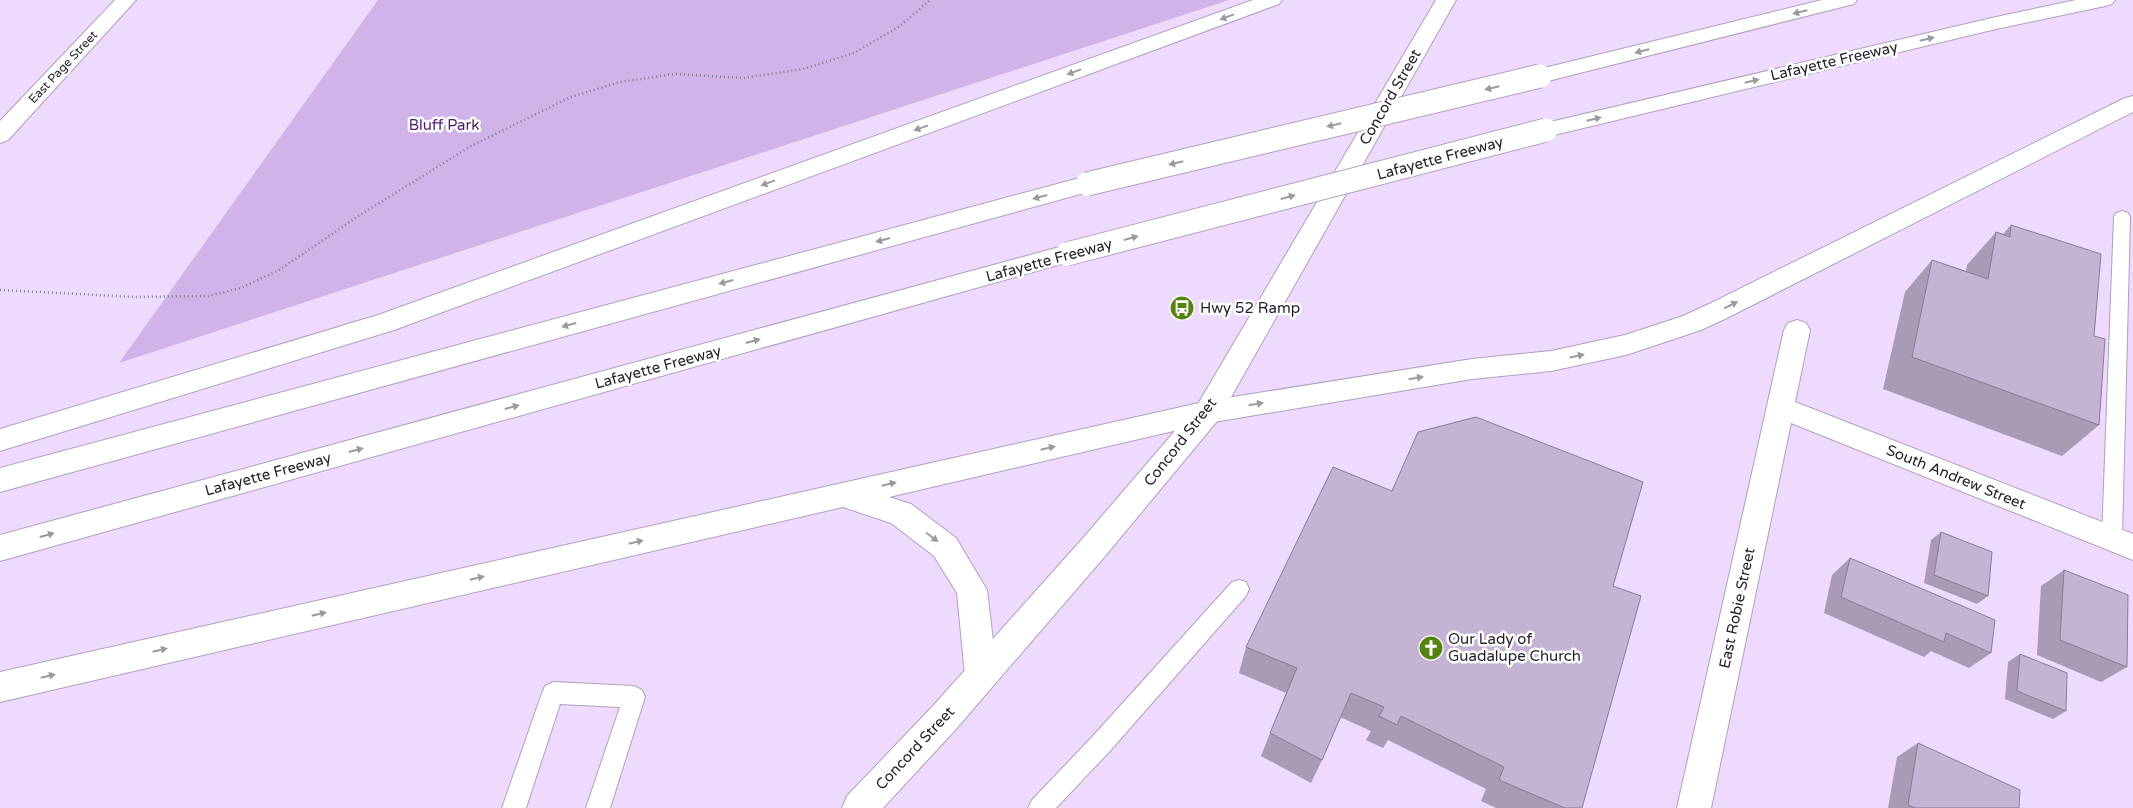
<svg xmlns="http://www.w3.org/2000/svg" width="2133" height="808" font-family="'Varela Round',sans-serif">
	<rect width="100%" height="100%" fill="#eddafc"/>
	<path fill="#d0b3e8" d="M378,0H1229L119,363Z"/>
	<g fill="none" stroke-linecap="round" stroke-linejoin="round">
		<defs>
			<path id="service" d="M2122,211L2128,213L2130,217L2122,538L2119,544L2112,547L2105,544L2102,538L2114,217L2116,213Z
				M1239,580L1246,582L1249,589L1246,596L1109,752L1056,808H1028L1032,800L1093,736L1232,582Z
				M553,682L634,686L642,690L645,697L610,808H586L620,707L560,704L526,808H502L542,693L545,686Z"/>
			<path id="minor" d="M115,0H136L8,140L0,143V121Z
				M1797,320L1806,323L1810,330L1795,402L2133,534V560L1791,423L1711,808H1677L1784,330L1788,323Z"/>
			<path id="secondary" d="M1436,0H1456L1218,420L1106,555L956,729L883,808H842L847,796L932,707L1084,537L1198,404Z"/>
			<path id="motorway" d="M1253,0H1282L1279,4L394,330L0,451V429L378,315Z
				M1822,0H1857L1854,4L1540,83L1532,81L1529,76L1532,71L1540,69Z
				M2076,0H2115L2112,4L2105,6L1996,29L1546,137L1538,135L1535,130L1538,125L1546,123L1996,17Z
				M2133,96V112L1727,318L1701,330L1626,355L1551,371L1472,379L1208,423L889,497L911,504L956,538L987,590L997,675L992,686L981,690L970,686L965,675L957,593L934,556L891,523L843,507L0,702V672L1208,401L1472,359L1551,351L1625,335L1683,316L1709,304L2125,98Z
				M1087,176L1095,178L1099,184L1095,190L0,492V468Z
				M1067,245L1076,248L1079,254L1076,260L0,561V535Z"/>
		</defs>
		<use href="#service" stroke="#b19fbf" stroke-width="2"/>
		<use href="#minor" stroke="#b19fbf" stroke-width="2"/>
		<use href="#secondary" stroke="#b19fbf" stroke-width="2"/>
		<use href="#motorway" stroke="#b19fbf" stroke-width="2"/>
		<path stroke="#897c93" stroke-width="2.5" stroke-dasharray="1 3" stroke-linecap="butt" d="M0,290L136,297L208,296L241,288L279,270L360,215L471,146L571,97L620,82L675,74L743,78L803,69L854,53L900,26L930,0"/>
		<use href="#service" fill="#fff" fill-rule="evenodd"/>
		<use href="#minor" fill="#fff" fill-rule="evenodd"/>
		<use href="#secondary" fill="#fff" fill-rule="evenodd"/>
		<use href="#motorway" fill="#fff" fill-rule="evenodd"/>
		<defs>
			<path id="motorway-bridge" d="M1087,184L1540,76
				M1067,254L1546,130"/>
		</defs>
		<use href="#motorway-bridge" stroke="#b19fbf" stroke-width="25" stroke-linecap="butt"/>
		<use href="#motorway-bridge" stroke="#fff" stroke-width="23"/>
	</g>
	<path fill="#a99ab6" d="M2011,225L2094,336L2099,425L2062,456L1883,389L1905,292L1932,260L1966,271L1967,265L1996,232L2003,234Z
		M1941,532L1988,596L1977,604L1924,583L1931,540Z
		M1850,558L1991,653L1969,668L1931,651L1924,657L1824,613L1832,575Z
		M2064,570L2127,667L2101,682L2037,655L2041,586Z
		M1613,586L1582,808H1496L1481,801L1486,789L1388,740L1383,748L1366,740L1371,731L1340,717L1322,760L1311,783L1261,756L1270,733L1286,693L1239,673L1246,647Z
		M2020,654L2066,711L2053,719L2005,699L2008,662Z
		M1918,743L2019,808H1888L1897,757Z"/>
	<path fill="#c5b3d4" stroke="#8a7d94" d="M2011,225L2101,254L2094,336L2105,339L2099,425L1912,357L1932,260L1988,279L1996,232L2010,237Z
		M1476,417L1643,482L1613,586L1641,596L1582,808H1565L1499,780L1504,767L1401,716L1397,725L1379,716L1384,707L1351,693L1322,760L1270,733L1297,668L1246,647L1333,467L1392,491L1418,432Z
		M1941,532L1992,552L1988,596L1934,575Z
		M1850,558L1995,620L1991,653L1946,633L1944,642L1841,597Z
		M2064,570L2128,595L2127,667L2060,640Z
		M2020,654L2067,673L2066,711L2017,691Z
		M1918,743L2020,790L2019,808H1915L1908,805Z"/>
	<defs><path id="oneway-solid" d="M-6-.8H1V-3.2L6.5 0L1 3.2V.8H-6Z" transform="scale(1.25)"/></defs>
	<g fill="#9c999f">
		<use href="#oneway-solid" transform="translate(1800 12) rotate(166)"/>
		<use href="#oneway-solid" transform="translate(1227 17) rotate(160)"/>
		<use href="#oneway-solid" transform="translate(1927 39) rotate(-13)"/>
		<use href="#oneway-solid" transform="translate(1642 51) rotate(166)"/>
		<use href="#oneway-solid" transform="translate(1074 72) rotate(160)"/>
		<use href="#oneway-solid" transform="translate(1752 81) rotate(-13)"/>
		<use href="#oneway-solid" transform="translate(1492 88) rotate(167)"/>
		<use href="#oneway-solid" transform="translate(1594 119) rotate(-13)"/>
		<use href="#oneway-solid" transform="translate(1334 125) rotate(167)"/>
		<use href="#oneway-solid" transform="translate(921 128) rotate(160)"/>
		<use href="#oneway-solid" transform="translate(1176 163) rotate(167)"/>
		<use href="#oneway-solid" transform="translate(768 183) rotate(160)"/>
		<use href="#oneway-solid" transform="translate(1040 197) rotate(165)"/>
		<use href="#oneway-solid" transform="translate(1288 197) rotate(-15)"/>
		<use href="#oneway-solid" transform="translate(1131 238) rotate(-15)"/>
		<use href="#oneway-solid" transform="translate(883 240) rotate(165)"/>
		<use href="#oneway-solid" transform="translate(726 282) rotate(165)"/>
		<use href="#oneway-solid" transform="translate(1731 305) rotate(-27)"/>
		<use href="#oneway-solid" transform="translate(569 325) rotate(165)"/>
		<use href="#oneway-solid" transform="translate(753 341) rotate(-15)"/>
		<use href="#oneway-solid" transform="translate(1577 356) rotate(-12)"/>
		<use href="#oneway-solid" transform="translate(1416 378) rotate(-9)"/>
		<use href="#oneway-solid" transform="translate(1256 404) rotate(-9)"/>
		<use href="#oneway-solid" transform="translate(512 407) rotate(-15)"/>
		<use href="#oneway-solid" transform="translate(1048 448) rotate(-13)"/>
		<use href="#oneway-solid" transform="translate(356 450) rotate(-15)"/>
		<use href="#oneway-solid" transform="translate(889 484) rotate(-13)"/>
		<use href="#oneway-solid" transform="translate(47 535) rotate(-15)"/>
		<use href="#oneway-solid" transform="translate(932 537) rotate(37)"/>
		<use href="#oneway-solid" transform="translate(636 542) rotate(-13)"/>
		<use href="#oneway-solid" transform="translate(477 578) rotate(-13)"/>
		<use href="#oneway-solid" transform="translate(319 614) rotate(-13)"/>
		<use href="#oneway-solid" transform="translate(160 650) rotate(-13)"/>
		<use href="#oneway-solid" transform="translate(48 676) rotate(-13)"/>
	</g>
	<defs>
		<symbol id="bus-disc" viewBox="-11 -11 22 22"><circle r="9.5" fill="#56830f" stroke="#fff"/><path d="M-5-6H5V4H4V6H2V4H-2V6H-4V4H-5ZM-3.5-4V0h7V-4ZM-3.5 1.2v1.5H-2V1.2ZM2 1.2v1.5H3.5V1.2Z" fill="#fff"/></symbol>
		<symbol id="church-disc" viewBox="-11 -11 22 22"><circle r="9.5" fill="#56830f" stroke="#fff"/><path d="M-1.2-6h2.4v3.5h3.3v2.4h-3.3V6h-2.4V-.1h-3.3v-2.4h3.3Z" fill="#fff"/></symbol>
	</defs>
	<g fill-rule="evenodd">
		<use href="#bus-disc" x="1168" y="294" width="28" height="28"/>
		<use href="#church-disc" x="1417" y="634" width="28" height="28"/>
	</g>
	<g text-anchor="middle" stroke-width="5" stroke-linejoin="round" paint-order="stroke">
		<g font-size="12" fill="#241d29" stroke="#fff">
			<text transform="translate(63 67) rotate(-47)" y="4">East Page Street</text>
		</g>
		<g font-size="15" fill="#241d29" stroke="#fff">
			<text transform="translate(1834 61) rotate(-13)" y="5">Lafayette Freeway</text>
			<text transform="translate(1390 97) rotate(-60)" y="5">Concord Street</text>
			<text transform="translate(1440 158) rotate(-15)" y="5">Lafayette Freeway</text>
			<text transform="translate(1049 260) rotate(-15)" y="5">Lafayette Freeway</text>
			<text transform="translate(658 367) rotate(-15)" y="5">Lafayette Freeway</text>
			<text transform="translate(1180 442) rotate(-52)" y="5">Concord Street</text>
			<text transform="translate(268 474) rotate(-15)" y="5">Lafayette Freeway</text>
			<text transform="translate(1956 477) rotate(22)" y="5">South Andrew Street</text>
			<text transform="translate(1737 608) rotate(-78)" y="5">East Robie Street</text>
			<text transform="translate(915 748) rotate(-47)" y="5">Concord Street</text>
		</g>
		<g font-size="15" fill="#4e1a6c" stroke="#fff">
			<text x="444" y="130">Bluff Park</text>
		</g>
		<g font-size="15" fill="#241d29" stroke="#fff" text-anchor="start">
			<text x="1200" y="313">Hwy 52 Ramp</text>
			<text x="1448" y="644">Our Lady of<tspan x="1448" dy="17">Guadalupe Church</tspan></text>
		</g>
	</g>
</svg>
